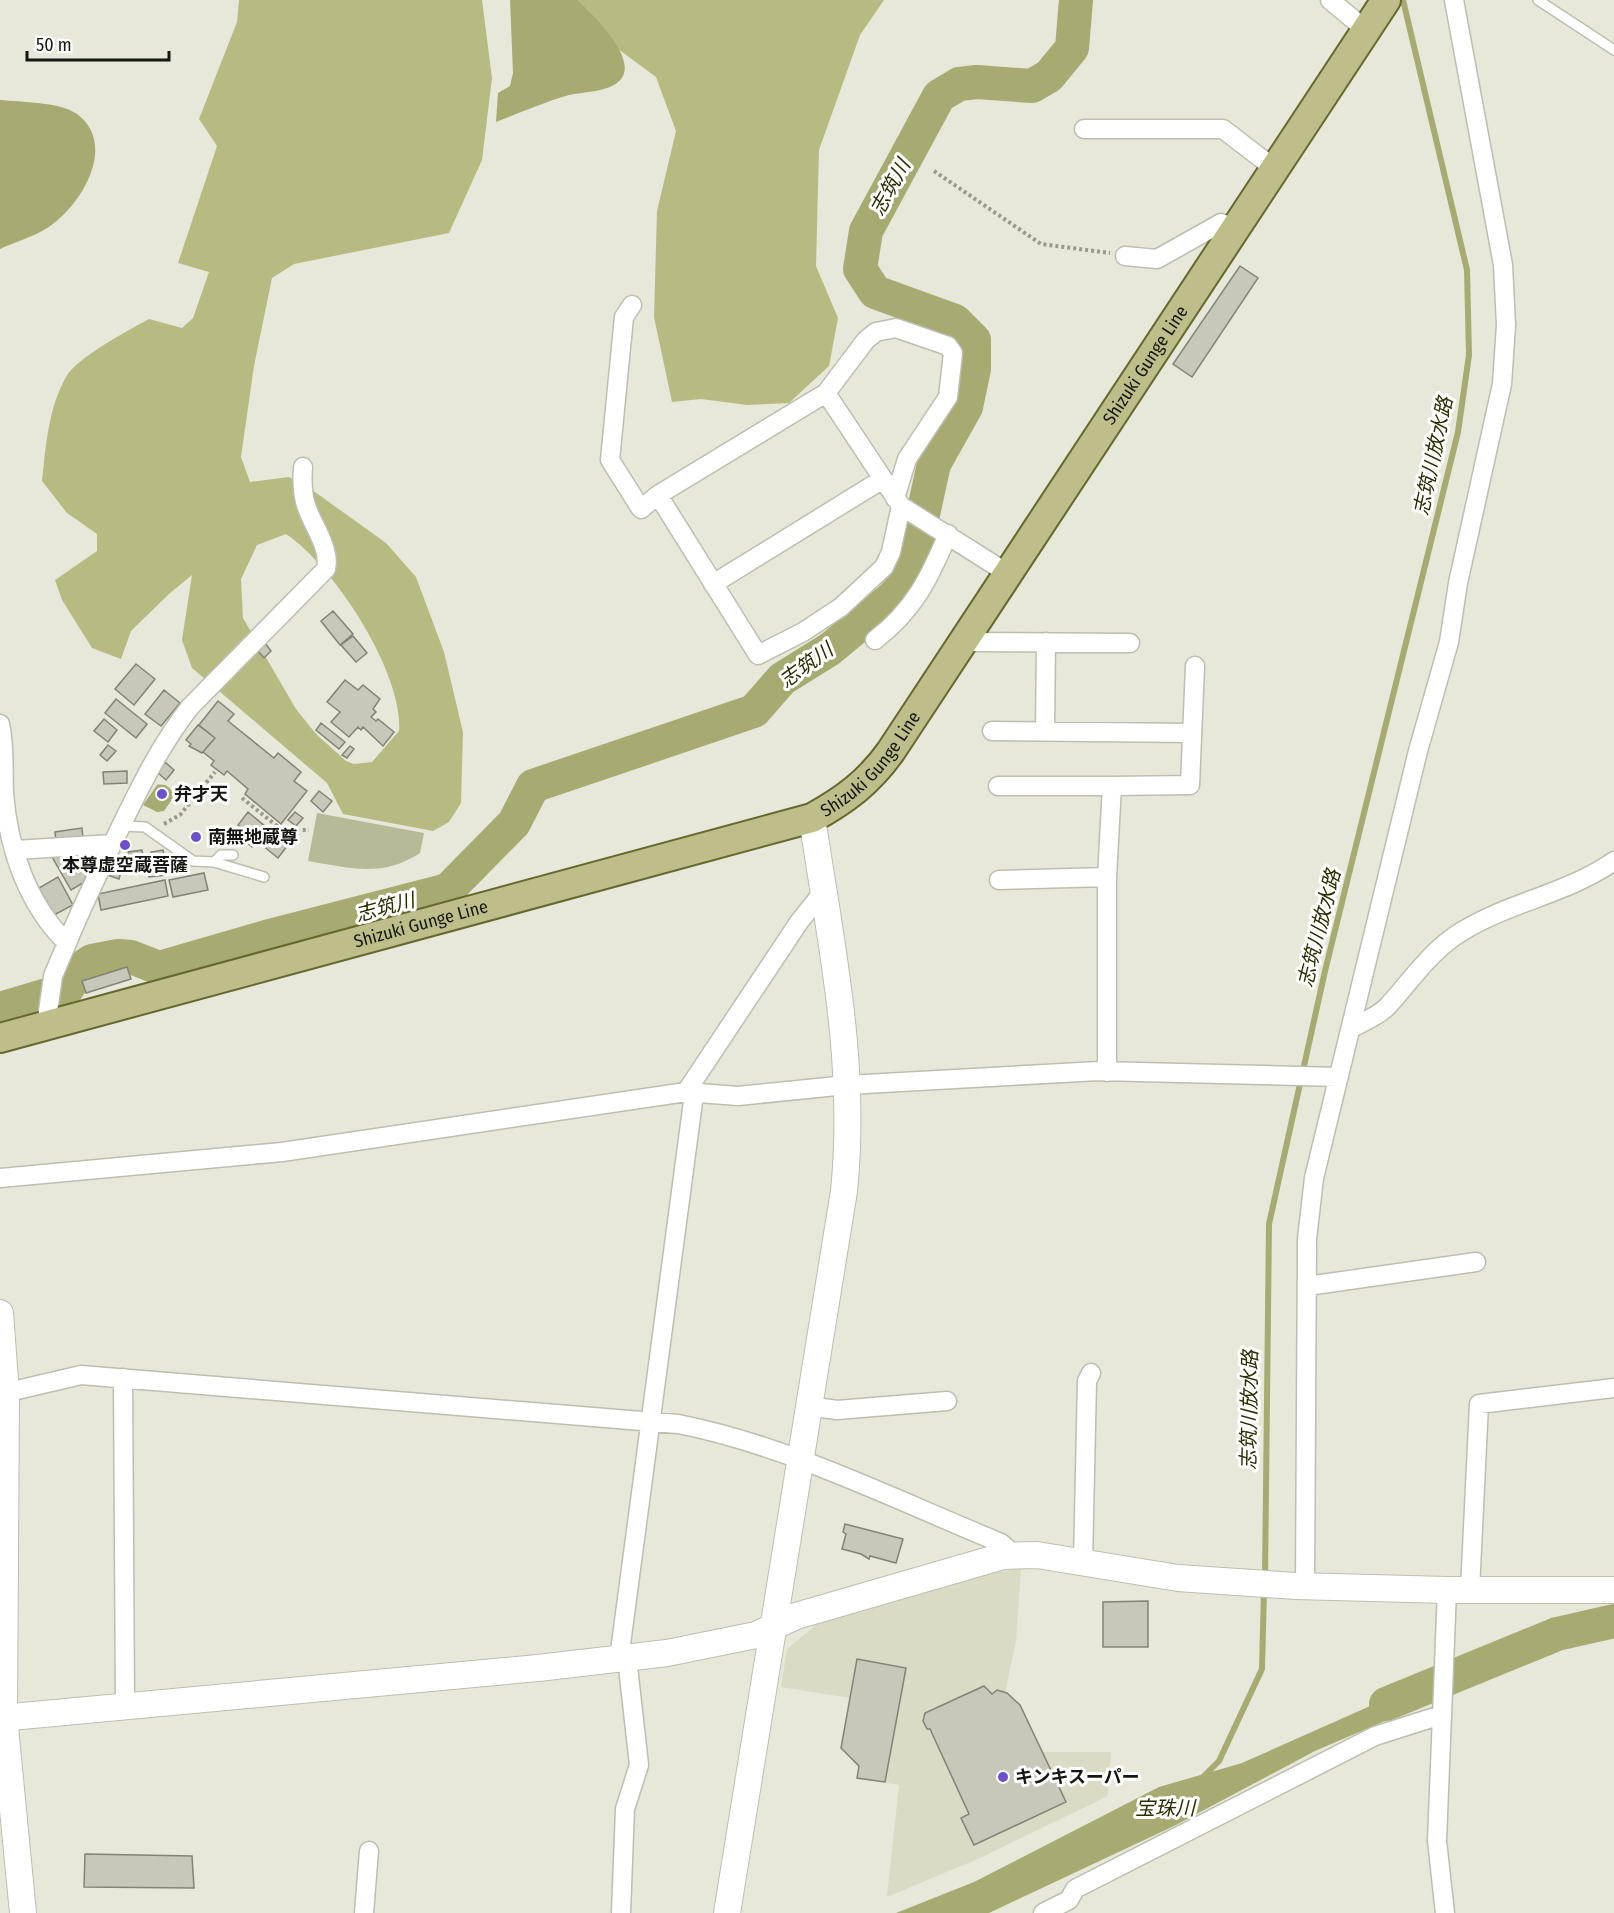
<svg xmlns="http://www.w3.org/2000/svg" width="1614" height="1913" font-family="'Fira Sans Condensed','Noto Sans JP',sans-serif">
	<rect width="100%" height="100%" fill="#e7e8d9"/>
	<path fill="#dadbc5" d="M1021,1569L1016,1641L1005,1692L1020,1705L1042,1752H1111L1108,1796L980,1858L887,1897L899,1785L857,1778L858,1767L841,1748L850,1698L781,1687L787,1649L821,1621L990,1572Z"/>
	<path fill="#b7b997" d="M317,813L424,833L420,853C382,878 350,868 308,861Z"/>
	<path fill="#b8bb81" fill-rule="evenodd" d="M239,0H482L492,78L482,160L449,233L294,264L272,278L254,366L241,457L250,482L289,477L315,492L386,543L416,577L444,652L463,732L461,803L449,822L433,831L343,814L327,783L192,668L182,640L192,575L169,594L131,631L121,659L92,648L62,600L55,580L97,551V534L67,513L42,481C46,446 48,409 66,377C76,358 129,330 149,319L182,328L193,318L209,272L178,263L217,146L199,119L237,22ZM286,534C333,565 404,673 399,731L372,762L354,764L346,761L316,734L296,709L243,618L241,579L257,545Z
		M567,0H884L860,35L819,150L816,266L838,318L829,366L789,403L747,405L701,399L672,402L654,317L657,211L676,131L656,77L591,29Z"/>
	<path fill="#a7aa71" d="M510,0H577C592,14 648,66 614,85C602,92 583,92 569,95C544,102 520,113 496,122L498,93L510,86L513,73Z
		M0,100C20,102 61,102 77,114C116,143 85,199 54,223C40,235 17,241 0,249Z
		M157,785C167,783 173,789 173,798L164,811L157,812L143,805Z
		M1431,1679L1429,1702L1315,1751L1174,1826L989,1913H896L974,1882L1159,1787L1242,1763Z"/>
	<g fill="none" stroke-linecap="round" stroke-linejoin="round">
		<path stroke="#a7aa71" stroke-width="6" d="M1265,1577L1269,1224L1325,971L1458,432L1469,355L1467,270L1403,0
			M1201,1779L1219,1761L1262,1669L1264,1590"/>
		<path stroke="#a7aa71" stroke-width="34" d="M0,1009L67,989L80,969L92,961L118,956L131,957L159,968L266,937L448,890L514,823L533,786L754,711L782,679L830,649L893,597L905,584L913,560L934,464L966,407L974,369V340L955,321L875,292L860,269L866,231L939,96L959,84L977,82L1032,86L1049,76L1072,48L1076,0
			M1386,1704L1557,1634L1614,1621"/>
	</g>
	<path fill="#c7c8ba" stroke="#828376" stroke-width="1.5" d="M1240,266L1258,278L1192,377L1173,364Z
		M333,611L353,634L340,645L321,621Z
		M353,636L367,653L356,662L341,645Z
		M265,643L271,651L264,658L257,650Z
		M136,664L155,679L134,705L115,689Z
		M345,680L358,690L363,685L380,699L373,709L376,712L371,717L376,721L378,719L394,732L383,746L363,727L361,730L358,727L349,737L331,722L340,712L327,702Z
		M164,690L180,703L161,726L145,714Z
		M116,699L147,724L136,738L105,713Z
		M218,701L234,714L228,721L274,758L278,753L301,772L294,781L307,791L281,824L245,794L248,789L227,771L224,775L211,765L214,761L203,752L215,738L199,725Z
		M104,719L117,730L108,742L94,731Z
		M321,723L345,742L339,749L316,730Z
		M198,725L215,738L202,753L189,746L191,744L186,740Z
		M108,745L116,751L107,761L100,755Z
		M350,746L354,749L347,758L342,755Z
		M165,762L174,770L166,780L157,772Z
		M127,771V783L104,784L103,772Z
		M319,791L332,801L323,812L311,801Z
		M248,812L288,845L278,858L257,841L252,847L243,839L248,833L238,825Z
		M295,812L303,818L296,826L288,820Z
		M82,828L83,838L56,842L55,832Z
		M142,850L145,870L131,872L128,852Z
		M163,850L164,855L169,854L172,869L165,870L166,875L149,877L148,872L153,871L151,852Z
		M85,851L92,863L83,883L71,890L51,855Z
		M116,855L125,858L119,879L110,876Z
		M204,873L208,890L173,897L169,880Z
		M58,877L73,905L54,915L39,888Z
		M165,880L168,896L101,910L98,894Z
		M127,967L131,979L86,993L82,981Z
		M845,1524L903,1539L896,1563L870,1556L869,1559L861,1554L842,1549L846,1534L843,1532Z
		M1148,1601V1647H1103V1602Z
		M857,1659L906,1668L885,1782L857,1778L859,1766L841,1748Z
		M984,1686L992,1694L997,1690L1007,1693L1020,1705L1066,1802L974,1845L961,1818L969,1814L930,1729H927L923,1721L925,1713Z
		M85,1854L192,1856L194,1888L84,1887Z"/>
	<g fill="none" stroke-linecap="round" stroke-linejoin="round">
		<defs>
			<path id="lane" d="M1538,0L1614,50
				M121,826L145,827L193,861L214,862L264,877
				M214,862L221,855H233"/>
			<path id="street" d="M1330,0L1366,30
				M1084,129H1223L1275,169
				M1125,256L1157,259L1221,223L1236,228
				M632,305L624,317L610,460L641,509L658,495
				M826,393L901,506L1007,573
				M895,498L907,459L948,397L953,353L948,346L896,328L876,332L866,340L826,393L658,495L758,655L803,632L841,607L884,567L891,552L901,506
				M713,584L883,479
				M875,640C914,610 929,579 948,534
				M962,642L1130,643
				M0,724C5,746 3,770 4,793C8,847 27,904 67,943C84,901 104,862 123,822C143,781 162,743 190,707L326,569C331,548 312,525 306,505C302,493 302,480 303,467
				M992,731L1192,733
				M1045,731L1046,642
				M998,786H1112L1107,877V1072
				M1112,786L1190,785L1195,666
				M15,850L112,844
				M999,880L1107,877
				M46,1026L53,976L67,943
				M1352,1028C1363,1022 1378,1016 1387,1007C1411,981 1430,951 1461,932C1509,902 1567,894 1614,861
				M686,1092L799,922L823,892
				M0,1178L282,1152L686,1092L738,1096L847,1085L1099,1071L1339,1077
				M1307,1286L1476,1262
				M123,1378L125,1706
				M0,1394L81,1375L678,1424C787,1445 898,1501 1001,1543L1015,1556
				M808,1406L837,1410L947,1401
				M1083,1562L1087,1381L1091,1373
				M1305,1586L1307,1239L1314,1178L1418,751L1449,642L1458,583L1502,384L1506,325L1503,265L1454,0
				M1470,1590L1479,1404L1614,1388
				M619,1659L694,1094
				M364,1913L369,1851
				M621,1913L625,1809L639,1765L627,1658
				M1043,1913L1069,1900L1075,1889L1375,1736L1441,1715
				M1445,1913L1437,1841L1447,1590"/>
			<path id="secondary" d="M0,1313L6,1394L4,1717L23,1913
				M0,1718L538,1668L667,1653L756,1635L796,1616L1003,1556L1037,1555L1178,1578L1296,1586L1447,1590H1614
				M727,1913L844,1191C857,1062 831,944 812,818"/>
			<g id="primary">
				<path id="s1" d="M0,1038L812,818C845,800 869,782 891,751L1386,0"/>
			</g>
		</defs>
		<use href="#lane" stroke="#bdbeb0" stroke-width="12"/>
		<use href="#street" stroke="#bdbeb0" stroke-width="21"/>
		<use href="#secondary" stroke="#bdbeb0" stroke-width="28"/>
		<use href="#primary" stroke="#66672d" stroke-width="32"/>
		<path stroke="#98998e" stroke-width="4" stroke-dasharray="3 3" stroke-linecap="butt" d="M934,171L1041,244L1110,253
			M242,798L282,830H309
			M164,824L180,815L215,772"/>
		<use href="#lane" stroke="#fff" stroke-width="9"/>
		<use href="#street" stroke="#fff" stroke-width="18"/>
		<use href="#secondary" stroke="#fff" stroke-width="26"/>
		<use href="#primary" stroke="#bdbe8a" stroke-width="28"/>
	</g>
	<g fill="#6e50ca" stroke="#fff" stroke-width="2">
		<circle cx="162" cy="794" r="6"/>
		<circle cx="196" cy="837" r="6"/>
		<circle cx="125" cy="845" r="6"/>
		<circle cx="1003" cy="1777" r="6"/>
	</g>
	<g text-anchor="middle" stroke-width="6" stroke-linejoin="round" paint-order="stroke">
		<g font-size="18" fill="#151611" stroke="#fff">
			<text dy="6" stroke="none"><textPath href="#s1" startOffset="1408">Shizuki Gunge Line</textPath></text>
			<text dy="6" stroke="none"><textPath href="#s1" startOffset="922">Shizuki Gunge Line</textPath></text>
			<text dy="6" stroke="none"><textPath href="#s1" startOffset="436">Shizuki Gunge Line</textPath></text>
		</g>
		<g font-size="18" font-weight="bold" fill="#151611" stroke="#fff" text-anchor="start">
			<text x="174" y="800">弁才天</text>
			<text x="208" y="843">南無地蔵尊</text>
			<text x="125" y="871" text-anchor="middle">本尊虚空蔵菩薩</text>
			<text x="1015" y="1783">キンキスーパー</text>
		</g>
		<g font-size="20" font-style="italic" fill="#2c2c00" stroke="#fff">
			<text transform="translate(890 187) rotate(-61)" y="7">志筑川</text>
			<text transform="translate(1433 456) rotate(-78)" y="7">志筑川放水路</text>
			<text transform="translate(806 665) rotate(-36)" y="7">志筑川</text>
			<text transform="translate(385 907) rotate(-15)" y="7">志筑川</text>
			<text transform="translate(1319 928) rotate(-76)" y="7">志筑川放水路</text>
			<text transform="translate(1249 1410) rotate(-89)" y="7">志筑川放水路</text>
			<text x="1165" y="1815">宝珠川</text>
		</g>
	</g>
	<path d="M27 51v9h142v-9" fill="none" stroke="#151611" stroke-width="3"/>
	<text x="36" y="51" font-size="18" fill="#151611" stroke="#ffffff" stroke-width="4.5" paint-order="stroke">50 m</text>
</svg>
